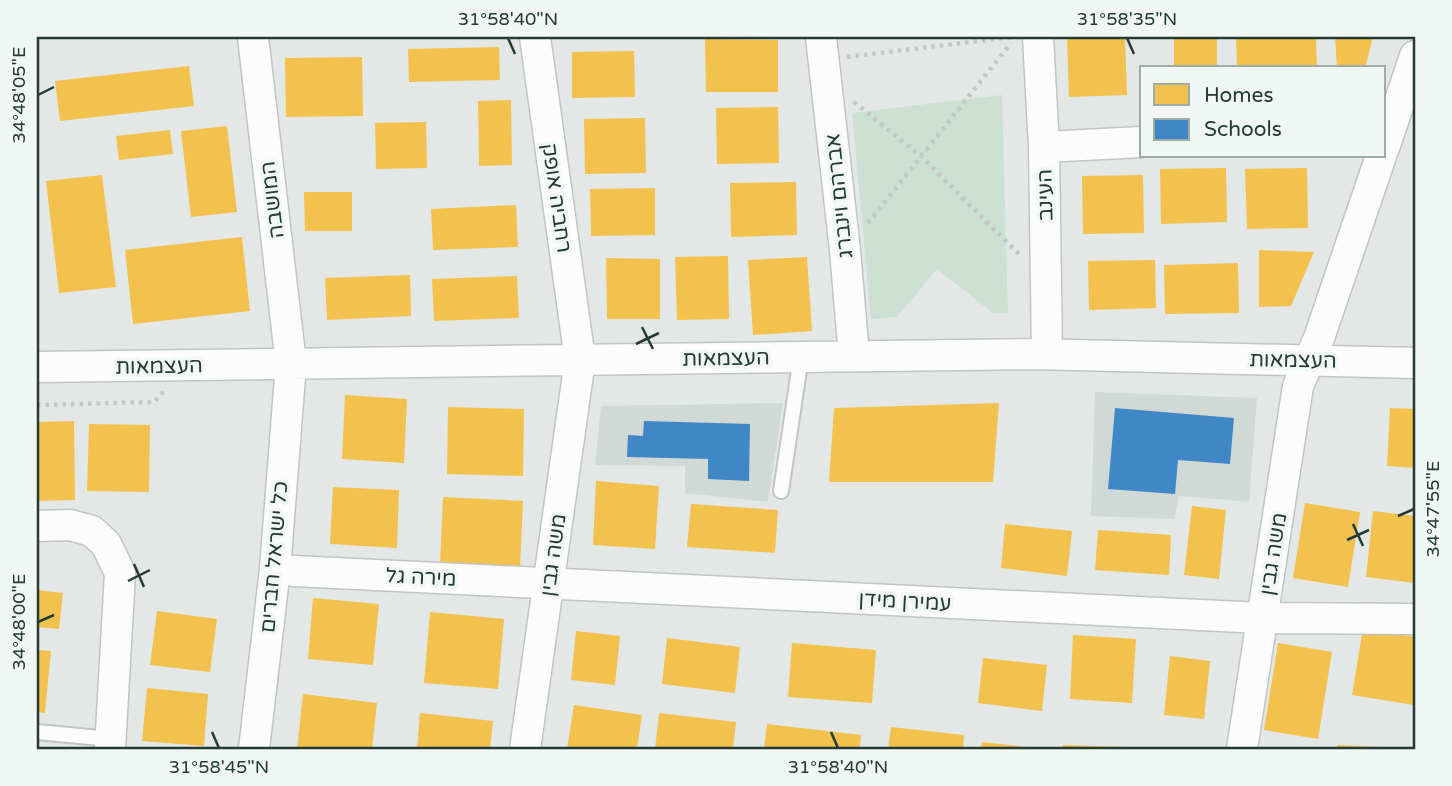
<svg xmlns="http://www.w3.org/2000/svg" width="1452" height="786" font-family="'Varela Round',Heebo,sans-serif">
	<rect width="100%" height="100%" fill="#e3e8e6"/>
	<path fill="#d1d9d6" d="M1095,392L1257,398L1249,502L1179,496L1174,519L1091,516Z
		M783,403L768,502L685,493V466L595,465L601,406Z"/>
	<path fill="#cce1d3" d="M1002,95L1008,313H993L937,269L897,317L871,319L852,113Z"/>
	<path fill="#f2c14e" d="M1067,37H1125L1127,95L1069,97Z
		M1174,37H1217V68H1174Z
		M1236,37H1316L1317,68H1237Z
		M1335,37H1373L1365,68H1337Z
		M705,39L778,40V92H706Z
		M499,47L500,80L409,82L408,49Z
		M634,51L635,97L572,98V52Z
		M362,57L363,116L286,117L285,58Z
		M189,66L194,106L60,121L55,81Z
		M511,100L512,165L479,166L478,101Z
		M778,107L779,163L717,164L716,108Z
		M645,118L646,173L585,174L584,119Z
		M426,122L427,168L376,169L375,123Z
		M227,126L237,212L191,217L181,131Z
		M170,130L173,154L119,160L116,136Z
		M1226,168L1227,222L1161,224L1160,169Z
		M1307,168L1308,228L1247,229L1245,169Z
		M102,175L116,287L59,293L46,181Z
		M1143,175L1144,233L1083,234L1082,176Z
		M796,182L797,235L731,237L730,183Z
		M655,188V235L591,236L590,189Z
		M304,192H352V231H305Z
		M516,205L518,247L433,250L431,209Z
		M242,237L250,311L133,324L125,250Z
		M1259,250L1314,252L1291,306L1259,307Z
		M728,256L729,319L677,320L675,257Z
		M807,257L812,331L753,335L748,260Z
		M606,258L660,259V319H607Z
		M1155,260L1156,308L1089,310L1088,261Z
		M1238,263L1239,313L1165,314L1164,265Z
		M410,275L411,316L327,320L325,278Z
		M517,276L519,318L434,321L432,279Z
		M345,395L407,399L404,463L342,459Z
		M999,403L993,482H829L834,408Z
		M448,407L524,409L523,476L447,474Z
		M1390,408L1415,409V468L1387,466Z
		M74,421L75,500L37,501V422Z
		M89,424L150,425L149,492L87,491Z
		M596,481L659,486L655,549L593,545Z
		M333,487L399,490L397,548L330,544Z
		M443,497L523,501L520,568L440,564Z
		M1305,503L1360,512L1348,587L1293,578Z
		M691,504L778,510L775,553L687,547Z
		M1192,506L1226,510L1219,579L1184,575Z
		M1373,511L1415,516V583L1366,577Z
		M1005,524L1072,531L1067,576L1001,568Z
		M1098,530L1171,535L1169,575L1095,570Z
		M37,590L63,593L59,629L37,627Z
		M313,598L379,604L373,665L308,659Z
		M157,611L217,619L210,672L150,665Z
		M430,612L504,619L498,689L424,683Z
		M1363,628L1415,637L1414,705L1352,695Z
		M576,631L620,636L615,685L571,680Z
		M1073,635L1136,639L1132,703L1070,699Z
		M667,638L740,647L735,693L662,684Z
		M792,643L876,650L872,703L788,697Z
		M1278,643L1332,652L1318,739L1264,730Z
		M37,650L51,651L45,713L37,712Z
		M1170,656L1210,661L1204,719L1164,715Z
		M983,658L1047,665L1042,711L978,703Z
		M147,688L208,694L204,746L142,741Z
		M303,694L377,703L372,749H297Z
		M574,705L642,715L637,749H567Z
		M420,713L493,721L490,749H417Z
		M659,713L736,722L733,749H655Z
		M767,724L861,735L860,749H764Z
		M891,727L964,735L963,749H888Z
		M982,742L1026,747V749H981Z
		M1063,745L1127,747V749H1063Z
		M1337,745L1379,747V749H1337Z"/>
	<path fill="#3f88c5" d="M1115,408L1234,418L1230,464L1178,460L1175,494L1108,489Z
		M644,421L750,424L749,481L708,479V459L627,457L628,435L643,436Z"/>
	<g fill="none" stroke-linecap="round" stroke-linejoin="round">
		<defs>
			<path id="lane" d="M781,491L801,357
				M37,732L111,739"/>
			<path id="street" d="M253,37L291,364L275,569L254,749
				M821,37L845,250L854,356
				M1038,37L1044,147L1047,354
				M1044,147L1142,142
				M1384,148L1415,56
				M37,367L1032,354L1415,363
				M37,526L70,525L92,531L106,544L120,573L110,749
				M294,571L1262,618L1415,619
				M525,749L580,360L535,37
				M1242,749L1298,386L1319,338L1381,156"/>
		</defs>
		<use href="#lane" stroke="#c0c5c3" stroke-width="18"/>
		<use href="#street" stroke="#c0c5c3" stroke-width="33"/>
		<path stroke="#c0c8c5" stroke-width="4.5" stroke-dasharray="3.5 5" stroke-linecap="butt" d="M847,57L1012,37
			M854,102L921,156L1020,255
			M868,223L1011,43
			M37,405L154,402L164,391"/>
		<use href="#lane" stroke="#fbfcfb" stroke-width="14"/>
		<use href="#street" stroke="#fbfcfb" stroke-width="30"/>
	</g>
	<path fill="none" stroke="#223b34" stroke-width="2.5" d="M508,38L515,54M1127,38L1134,54M38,95L54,87M642,327L653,349M636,344L659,333M1398,516L1414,509M1353,524L1363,546M1347,540L1369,530M134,564L144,587M128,581L150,570M38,622L54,615M212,732L219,748M831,732L838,748"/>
	<g text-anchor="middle" stroke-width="7" stroke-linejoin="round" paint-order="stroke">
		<g font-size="21" fill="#223b34" stroke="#f1f7f4">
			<text transform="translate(1045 195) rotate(-91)" y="7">העינב</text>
			<text transform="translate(839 196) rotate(-96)" y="7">אברהם וינברג</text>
			<text transform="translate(557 198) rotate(82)" y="7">רחביה אופק</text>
			<text transform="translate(272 200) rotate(-97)" y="7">המושבה</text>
			<text transform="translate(726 358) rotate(-1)" y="7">העצמאות</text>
			<text transform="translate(1293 360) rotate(1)" y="7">העצמאות</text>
			<text transform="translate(159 366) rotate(-1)" y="7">העצמאות</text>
			<text transform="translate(1273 554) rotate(-81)" y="7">משה גבין</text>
			<text transform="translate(553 555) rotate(-82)" y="7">משה גבין</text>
			<text transform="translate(274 557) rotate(-85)" y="7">כל ישראל חברים</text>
			<text transform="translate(421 577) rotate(3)" y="7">מירה גל</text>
			<text transform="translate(905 601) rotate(3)" y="7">עמירן מידן</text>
		</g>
	</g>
	<rect width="1452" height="786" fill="none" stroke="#f1f7f4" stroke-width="77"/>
	<rect x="1140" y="66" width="245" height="91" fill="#f1f7f4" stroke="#9eaca7" stroke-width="2"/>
	<rect x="1154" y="84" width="35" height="21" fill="#f2c14e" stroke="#9eaca7" stroke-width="2"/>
	<text x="1204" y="102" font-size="21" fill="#223b34">Homes</text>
	<rect x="1154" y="119" width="35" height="21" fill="#3f88c5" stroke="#9eaca7" stroke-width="2"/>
	<text x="1204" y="136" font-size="21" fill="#223b34">Schools</text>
	<rect x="38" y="38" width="1376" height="710" fill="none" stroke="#223b34" stroke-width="2.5"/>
	<g font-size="18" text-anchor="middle" fill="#223b34">
		<text x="508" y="25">31°58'40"N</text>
		<text x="1127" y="25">31°58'35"N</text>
		<text transform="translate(19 95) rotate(-90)" y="6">34°48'05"E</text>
		<text transform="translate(1433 509) rotate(-90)" y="6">34°47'55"E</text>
		<text transform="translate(19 622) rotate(-90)" y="6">34°48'00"E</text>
		<text x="219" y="773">31°58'45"N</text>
		<text x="838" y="773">31°58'40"N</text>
	</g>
</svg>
